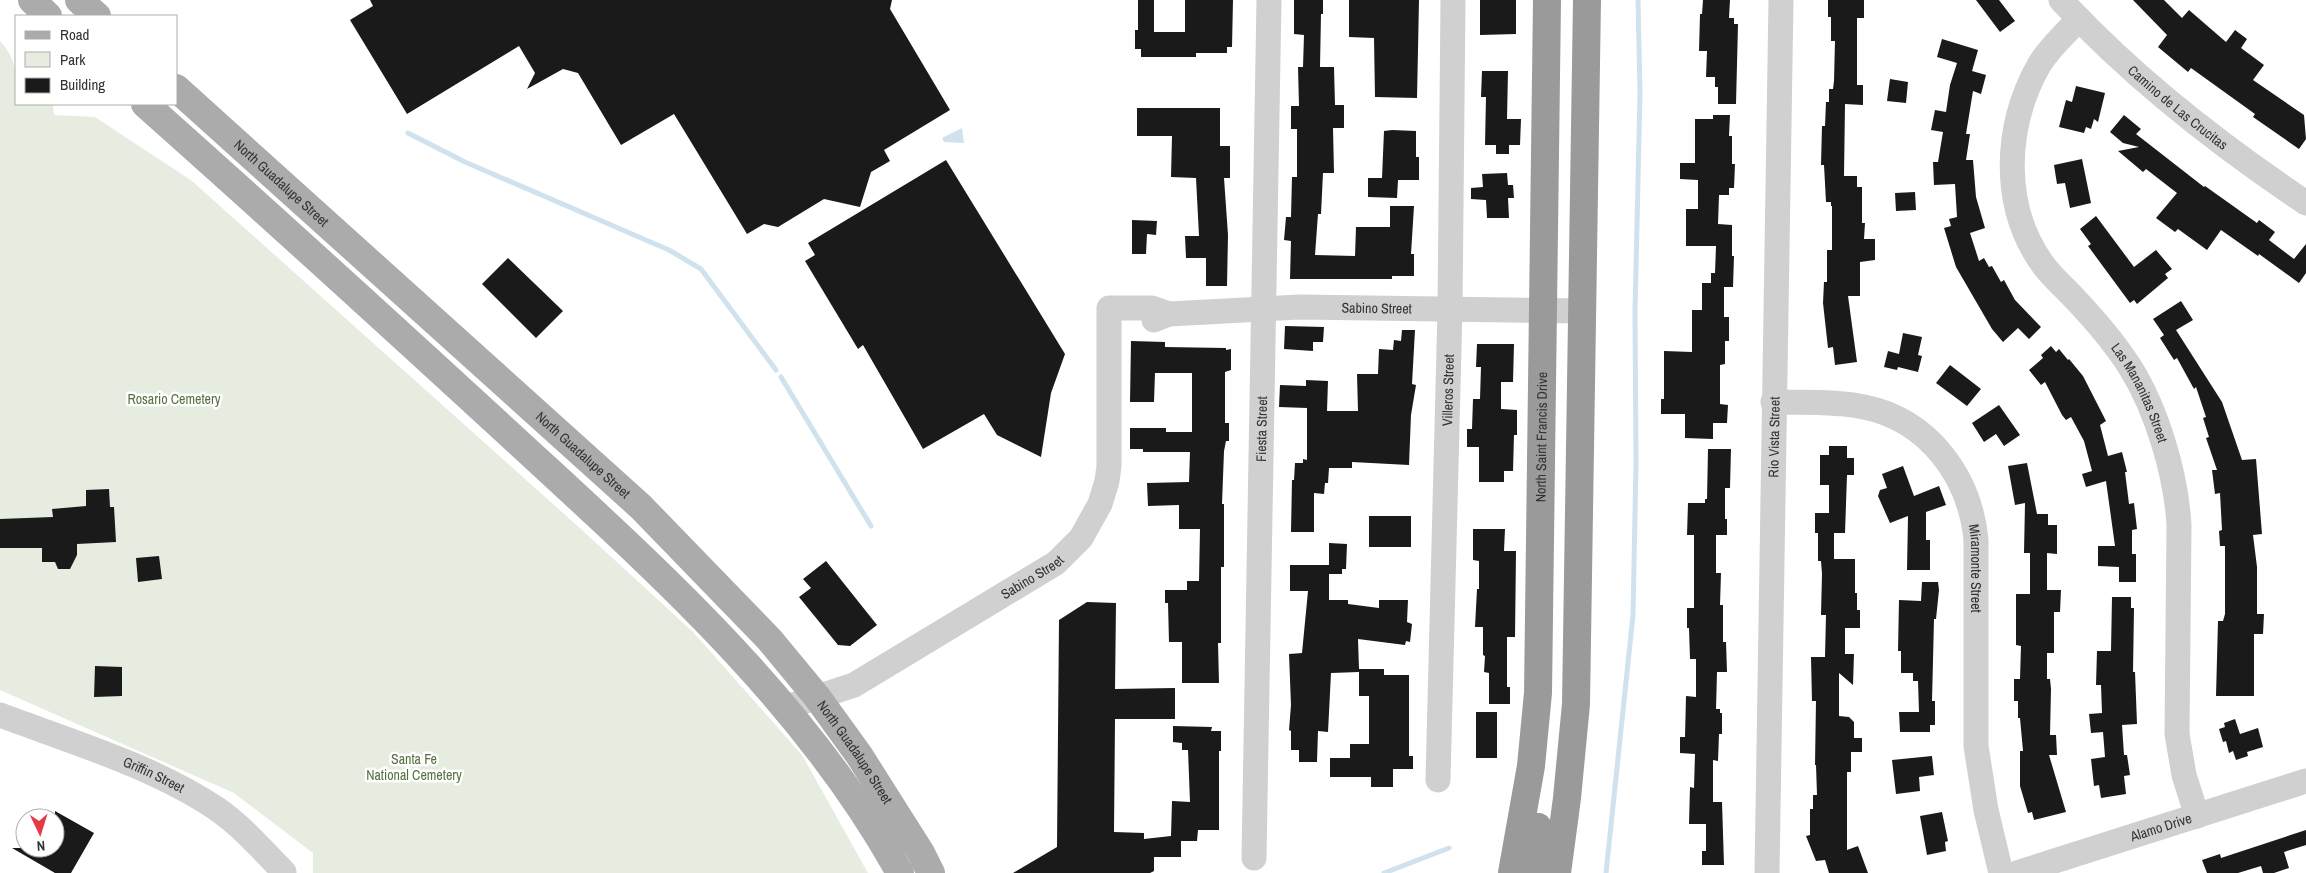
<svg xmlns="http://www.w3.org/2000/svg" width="2306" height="873" font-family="'Archivo Narrow',sans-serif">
	<rect width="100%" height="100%" fill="#fff"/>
	<path fill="#e6ecdf" d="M0,41C19,61 16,78 16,104H51L53,106L54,115L95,117L192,181L582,530L693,632L802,755L868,873H313V853L234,793L0,690Z"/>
	<path fill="#cfe2ee" d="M962,128L964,143L944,142L942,138Z"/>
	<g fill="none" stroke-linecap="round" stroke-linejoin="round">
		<path stroke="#cfe2ee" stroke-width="5" d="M408,133L465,162L669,250L701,269L776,370
			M781,377L871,526
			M1384,873L1449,848
			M1606,873L1633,615L1636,464L1635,312L1640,93L1638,0"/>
	</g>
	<path fill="#1a1a1a" d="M370,0H892L890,9L950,110L884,150L890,161L871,172L860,207L824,199L778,227L764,224L747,234L674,114L621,145L578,73L563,69L527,89L535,73L519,46L407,114L350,20L373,6Z
		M1138,0H1154V32H1185V0H1233L1232,47H1227V53H1196V57H1141V49H1135V30H1138Z
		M1294,0H1323V14H1321L1320,67H1334L1335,105H1344V128H1333L1334,173H1323L1321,214H1318L1315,255L1355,256L1356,227H1390V206H1414L1411,254H1414V276H1392V279H1290L1291,241L1284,240L1286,217H1291L1292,177H1297V129H1291V106H1299L1298,67H1303L1304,35L1294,34Z
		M1349,0H1419L1417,98L1375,97L1374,38L1349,37Z
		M1480,0H1516V34L1480,35Z
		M1703,0H1730L1729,18H1734V24H1738L1736,104H1718V87H1715V77H1706L1707,51H1699L1700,14H1702Z
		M1828,0H1864V18H1857V85H1863V105L1845,104L1844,176H1857V187H1862V223H1865L1864,239H1875V260L1860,262V296H1848L1857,362L1835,365L1833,347L1828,348L1823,303L1824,282H1827V250H1832V206H1831V202H1826L1824,165H1821L1822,126H1825L1826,102H1829V89H1833L1834,81L1835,41H1831V17H1828Z
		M1976,0H1999L2015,21L2000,32Z
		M2133,0H2164L2182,18L2189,10L2226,42L2235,30L2247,39L2241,48L2264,65L2253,80L2304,115L2306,139L2299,149L2253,117L2255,114L2191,68L2188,72L2158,47L2167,35Z
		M1942,39L1978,50L1972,71L1986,75L1981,94L1973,91L1966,134H1970L1966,160H1973L1976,197L1985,228L1970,233L1979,261L1984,258L1989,267L1992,266L2001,282L2004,280L2015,300L2041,327L2029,339L2018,328L2003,342L1992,329L1956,267L1944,228L1951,226L1949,219L1957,217L1955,184L1934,185L1933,162H1938L1943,132L1931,130L1935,110L1946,112L1950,85L1957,63L1937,57Z
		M1482,71H1508L1507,119H1521L1520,145H1509V154H1496V145H1485L1486,97H1481Z
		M1890,79L1908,82L1906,103L1887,101Z
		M2076,86L2105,93L2098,122L2094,119L2091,129L2086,127L2084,133L2059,127L2066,100L2072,102Z
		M1137,108H1220V146H1230V178H1224L1228,235L1227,286H1206V258H1186L1185,236H1199L1196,178L1171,177L1172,136H1137Z
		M1713,115H1730L1729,136H1732V164H1735L1734,188H1729V195H1719L1718,224L1732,225V256H1734L1733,287H1724V317H1729V341H1725V364L1720,365V404L1728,405L1727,423H1713V439L1685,438V414H1661V399H1664V351L1692,352V310H1702V283H1711V273H1715L1716,246H1686V209H1698V180L1680,179V163H1695V119H1713Z
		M2124,115L2141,129L2136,134L2204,187L2205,186L2257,223L2259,220L2275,232L2269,240L2294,259L2306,244V273L2299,283L2259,254L2258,256L2221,230L2207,250L2178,229L2175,232L2156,218L2177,193L2146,169L2143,172L2118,151L2139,147L2123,143L2110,132Z
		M1392,130L1416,131V157H1419V180H1398L1397,198L1368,197V178H1382L1384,131Z
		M2082,159L2091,203L2070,208L2065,183L2057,184L2054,165Z
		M946,160L1065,354L1051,393L1041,457L997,435L984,414L923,449L863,345L858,349L805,261L815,255L808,243Z
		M1507,173L1508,185H1513L1514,198H1508L1509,218H1487L1486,200L1471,199V188L1483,187L1482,174Z
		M1915,192L1916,210L1896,211L1895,193Z
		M2096,216L2134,267L2156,250L2172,269L2165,274L2168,278L2137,304L2134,300L2130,303L2088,246L2091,244L2080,229Z
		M1132,220L1157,221L1156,235L1147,234L1146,254H1132Z
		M508,258L563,311L536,338L482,284Z
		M2181,301L2193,320L2176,330L2222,402L2242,460L2256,459L2262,534L2253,535L2257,567V614H2264L2263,634H2254V696H2216L2218,621H2223L2225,614V546H2220L2219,531L2222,530L2220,493L2215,494L2212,470H2217L2206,438L2209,437L2203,418L2206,417L2196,387L2194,389L2177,358L2174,360L2160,338L2164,335L2153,319Z
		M1285,326L1324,327L1323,342H1313V351L1284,349Z
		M1402,330H1415L1412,384L1416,385L1411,415L1409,465L1352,462V468H1329L1328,483H1325L1324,494L1314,493V532H1291L1292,480H1294L1295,463H1303V459L1307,460V408L1279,407L1280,385L1306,386V380L1328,381L1327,411H1358L1357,374H1378L1379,349L1393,350L1394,340L1401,341Z
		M1903,333L1922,337L1918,355L1922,356L1918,372L1898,367L1897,370L1884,367L1888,351L1899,354Z
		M1131,341L1165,342V347L1226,348V350L1231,349V370L1225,372V423H1229V441H1226L1224,451L1222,504H1224V567H1221V643H1218L1219,683H1182V642H1169L1168,603H1165V590H1187V581H1199L1200,529H1179V505L1148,506L1147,483L1189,482L1190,452H1143V449H1130V428H1166V432H1192V373H1155L1154,402H1130Z
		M1477,344H1514L1513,382H1501V409L1517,410V435H1514L1513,471H1504V482H1479V447H1467V429H1472L1473,399H1480L1481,367H1476Z
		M2051,346L2056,352L2059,349L2068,360L2069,359L2083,376L2106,421L2100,425L2108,456L2122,452L2127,472H2125L2129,504L2134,503L2137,529L2132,530V554H2136V582H2119V567L2098,566V546H2115L2106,481L2086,487L2082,474L2092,471L2084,441L2071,417L2066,420L2062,415L2045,382L2041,385L2029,370L2043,358L2041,355Z
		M1950,365L1981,389L1967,406L1936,383Z
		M1999,405L2020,435L2004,446L1996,434L1984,442L1972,423Z
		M1829,446H1847V458H1854V475H1847L1845,533H1834V559H1855V593H1857V610H1860V628H1845V654H1854L1853,685L1839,673V716L1849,717L1854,722V738H1862V752H1851V772H1847V850L1858,846L1868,873H1829L1825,860L1816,861L1806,836L1810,835V809H1813V795H1817L1816,765H1815L1816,701H1812L1811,657H1825L1826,615H1821L1822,574L1821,561H1818V533H1815V513H1829V485H1820V455H1829Z
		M1708,449H1731L1730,488H1725V519H1727V535H1716V573H1721L1720,605H1723V642H1726L1727,672H1717L1716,709H1720V713H1722V734H1719L1718,761L1713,760V802H1722L1724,865H1702V851H1706V824H1689L1690,787L1694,788L1695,754L1680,753V737H1685L1686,696L1696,697V659H1690L1689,628H1687V608H1694V535H1687L1688,503H1705V499H1707Z
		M2027,463L2037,514H2048V525H2057V554L2047,553V590H2061L2060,612H2054V653H2047V679H2050L2051,689L2050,735H2056L2057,755H2049L2066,812L2034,820L2032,812L2028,813L2020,786V751H2023L2020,718H2018V701H2014V679H2020L2021,646L2016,645V594H2030V553H2024L2025,503L2015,505L2008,466Z
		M1903,466L1914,496L1939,486L1946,505L1926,512V540H1930V570H1907L1908,516L1890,523L1878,496L1880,490L1887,488L1882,474Z
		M109,489L110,507H114L116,542L77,544V555L70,569H58L55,562H42V548H0V519L53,517L52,509L86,506V490Z
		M1369,516H1411V547H1369Z
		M1473,529H1505L1504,551H1516L1515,637H1507V687H1510V704H1489V673L1484,672L1485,656L1483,655V627H1475L1477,589H1479V561L1473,560Z
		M1329,543L1347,544L1346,569H1342V574H1329V600H1348V604L1379,608V600H1408L1407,622L1412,624L1410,642L1406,641L1405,645L1358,639L1359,669H1384V675H1409V756H1413V769H1393V787H1371V777H1330V758H1350V744H1369V696H1359V672L1331,673L1328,732L1318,731L1317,762H1299V750H1291V731L1289,730L1291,705L1289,654L1302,653L1308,591H1290V565H1329Z
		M159,556L162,579L138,582L136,558Z
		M826,561L877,625L850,646L838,645L799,597L811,588L803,579Z
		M1922,582H1938L1939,590L1936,619H1934L1932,701H1935V725H1930V732H1900L1899,712H1919L1918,681H1913V673H1901V651H1898L1899,600L1921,601Z
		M2112,597H2131V608H2134L2133,672H2135L2137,724L2122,725L2124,755H2127L2130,775L2124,776L2126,794L2101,798L2099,785L2094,786L2091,759L2105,757L2103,732L2091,733L2089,714L2102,713L2101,685H2096L2097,651H2111Z
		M1087,602L1116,603L1115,689L1175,688V719H1115L1114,832L1144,833V839L1171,836L1172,801L1190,802L1188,750H1182V743L1173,742V726L1212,727L1211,731H1221V751H1219V830H1198L1197,841H1181V857H1154V871L1150,873H1013L1057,847L1059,620Z
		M95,666L122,667V696L94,697Z
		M1476,712H1497V758H1476Z
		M2235,719L2240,734L2258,728L2263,747L2247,752L2248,756L2236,760L2233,751L2229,753L2226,741L2223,742L2219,729L2225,727L2224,723Z
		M1932,756L1934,775L1919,777L1920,791L1896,794L1892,760Z
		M55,811L94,833L71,873H55L12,848H55Z
		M1942,812L1948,841L1945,842L1946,851L1927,855L1920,816Z
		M2306,830V845L2284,852L2289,868L2274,873H2263L2261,866L2238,873H2207L2202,860L2220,854L2221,858Z"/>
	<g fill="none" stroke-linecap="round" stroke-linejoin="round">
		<g stroke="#d0d0d0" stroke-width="25">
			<path id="s1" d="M2061,0C2133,78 2218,144 2306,203"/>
			<path id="s2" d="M2079,19C2065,34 2049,48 2039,65C2004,127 2001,208 2044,266C2053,278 2065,288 2075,299C2095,320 2114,342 2130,367C2157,410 2176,474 2179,525L2177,734L2184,775L2197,816"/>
			<path id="s3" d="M1154,320L1169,314L1300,307L1583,311"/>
			<path id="s4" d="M1773,402C1803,403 1835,401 1864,407C1929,420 1970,477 1976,540V746L1986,810L2001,873"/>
			<path id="s5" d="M784,708L854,685L1056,563L1081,538L1100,504L1107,481L1109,466V308H1152L1169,314"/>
			<path id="s6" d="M0,715C72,742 153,766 217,809C243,827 263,851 284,872"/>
			<path id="s7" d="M1438,780L1450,309L1453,0"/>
			<path id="s8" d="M1254,858L1269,0"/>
			<path id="s9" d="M1767,873L1781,0"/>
			<path id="s10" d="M2017,873L2306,781"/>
		</g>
		<g stroke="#ababab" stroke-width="28">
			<path d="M32,0L48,16"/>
			<path d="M79,0L97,16"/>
			<path id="s11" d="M176,88L641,507L769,639L817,697L859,755L921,853L931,873"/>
			<path d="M145,104C271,216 396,330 520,444C660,573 807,704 900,873"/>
		</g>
		<g stroke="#9a9a9a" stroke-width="28">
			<path id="s12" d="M1512,873L1531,766L1538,693L1547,0"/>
			<path d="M1532,873L1538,827"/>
			<path d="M1557,873L1567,798L1576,704L1587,0"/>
		</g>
	</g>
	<g text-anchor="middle" stroke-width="5" stroke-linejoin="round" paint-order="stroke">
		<g font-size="14" fill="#333" stroke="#fff">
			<text dy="5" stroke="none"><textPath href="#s1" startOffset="159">Camino de Las Crucitas</textPath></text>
			<text dy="5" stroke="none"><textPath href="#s11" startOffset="142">North Guadalupe Street</textPath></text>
			<text dy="5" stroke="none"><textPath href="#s3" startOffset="224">Sabino Street</textPath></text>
			<text dy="5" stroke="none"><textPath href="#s7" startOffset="390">Villeros Street</textPath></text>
			<text dy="5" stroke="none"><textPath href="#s2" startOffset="434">Las Mananitas Street</textPath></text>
			<text dy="5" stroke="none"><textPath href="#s8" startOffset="429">Fiesta Street</textPath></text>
			<text dy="5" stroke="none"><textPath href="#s9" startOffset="436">Rio Vista Street</textPath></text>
			<text dy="5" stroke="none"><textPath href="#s12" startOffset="438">North Saint Francis Drive</textPath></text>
			<text dy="5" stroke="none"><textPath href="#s11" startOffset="548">North Guadalupe Street</textPath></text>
			<text dy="5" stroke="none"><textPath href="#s4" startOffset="306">Miramonte Street</textPath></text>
			<text dy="5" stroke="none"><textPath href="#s5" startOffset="282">Sabino Street</textPath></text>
			<text dy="5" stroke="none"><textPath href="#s11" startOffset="952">North Guadalupe Street</textPath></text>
			<text dy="5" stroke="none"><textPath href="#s6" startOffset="165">Griffin Street</textPath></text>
			<text dy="5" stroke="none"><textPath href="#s10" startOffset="151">Alamo Drive</textPath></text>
		</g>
		<g font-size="14" fill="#56703f" stroke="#fff">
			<text x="174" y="404">Rosario Cemetery</text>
			<text x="414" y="764">Santa Fe<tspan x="414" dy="16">National Cemetery</tspan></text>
		</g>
	</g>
	<rect x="15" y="15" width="162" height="90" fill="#ffffff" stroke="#adadad"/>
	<rect x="25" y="31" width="25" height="8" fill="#ababab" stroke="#adadad"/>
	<text x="60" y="40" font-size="15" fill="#333333">Road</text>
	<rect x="25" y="52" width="25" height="15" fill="#e6ecdf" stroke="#adadad"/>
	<text x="60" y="65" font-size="15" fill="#333333">Park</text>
	<rect x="25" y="78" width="25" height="15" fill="#1a1a1a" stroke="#adadad"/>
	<text x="60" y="90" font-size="15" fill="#333333">Building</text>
	<g transform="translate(40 833) rotate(176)"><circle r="24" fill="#ffffff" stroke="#adadad"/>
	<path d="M0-4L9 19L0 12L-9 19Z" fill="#e63946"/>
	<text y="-8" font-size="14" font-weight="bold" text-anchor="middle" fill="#333333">N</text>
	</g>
</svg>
